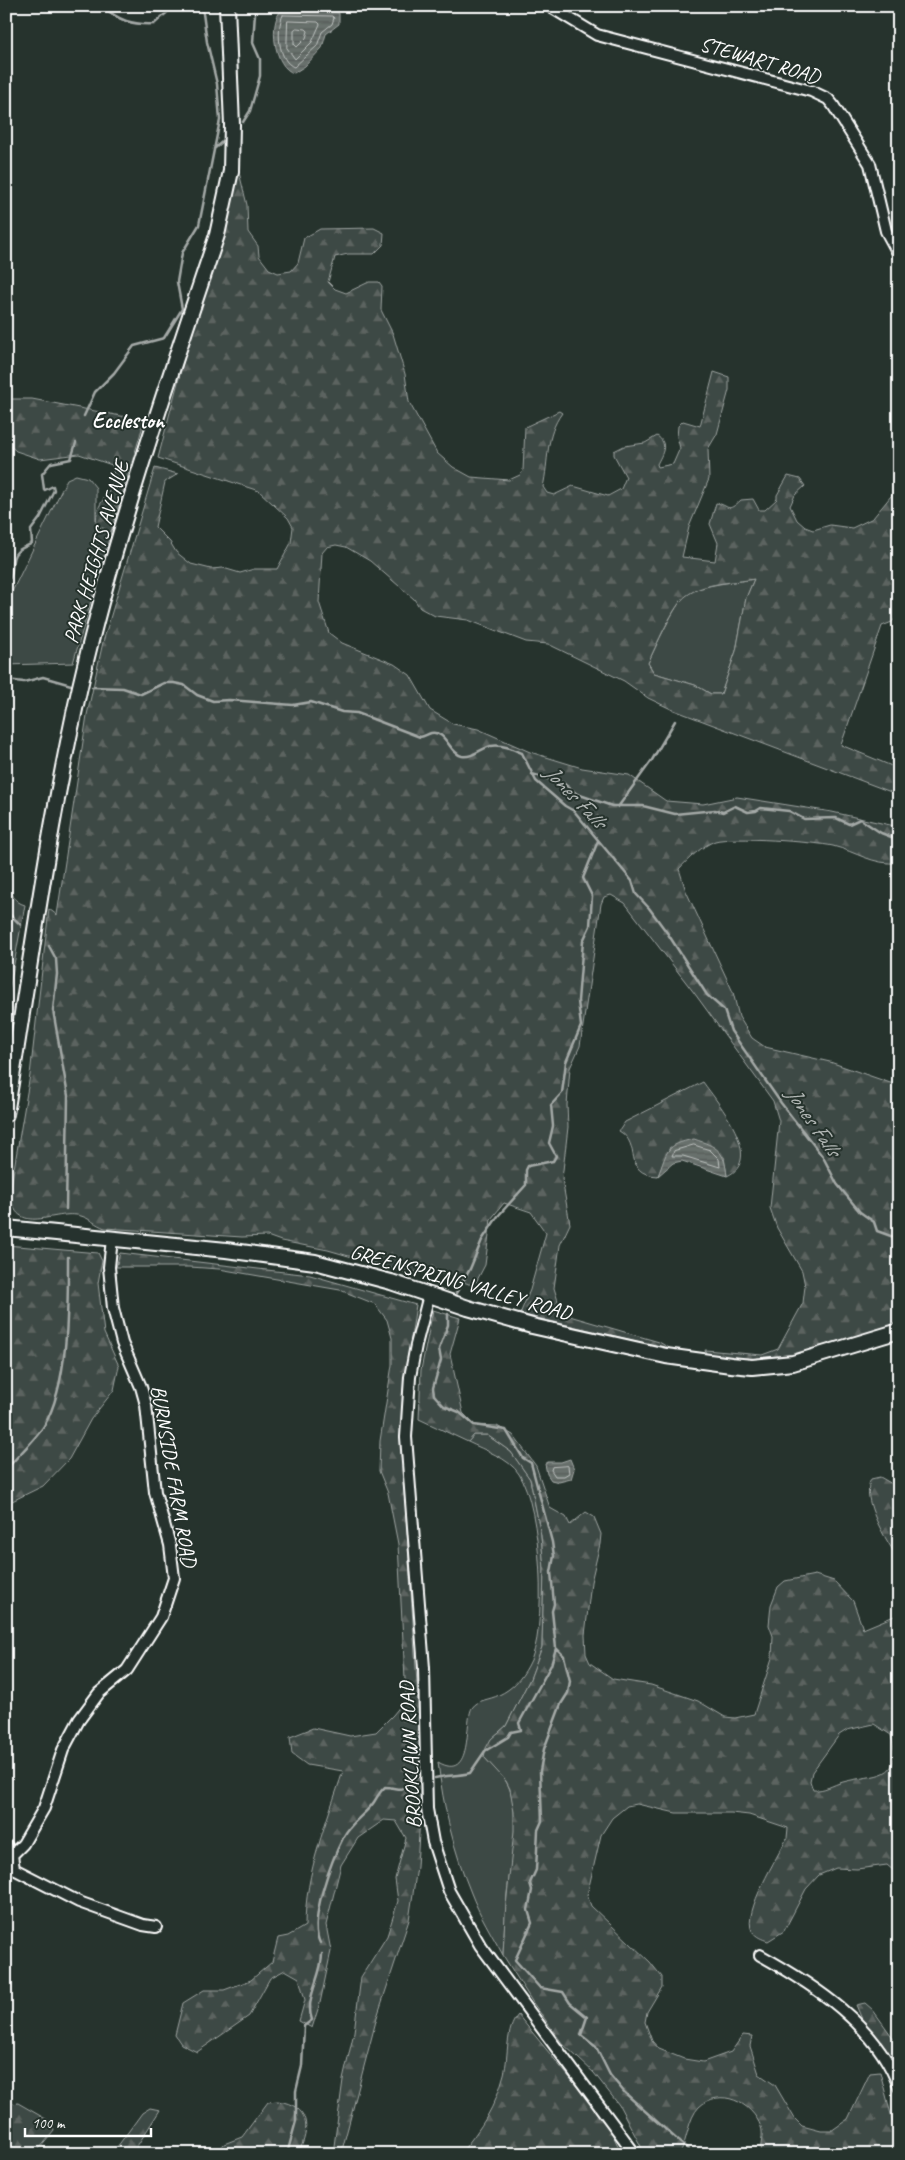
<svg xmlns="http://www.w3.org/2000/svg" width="905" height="2160" font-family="Caveat,sans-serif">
	<defs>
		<pattern id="forest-firs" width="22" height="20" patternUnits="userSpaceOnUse" patternTransform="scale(1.25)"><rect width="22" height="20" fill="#3e4944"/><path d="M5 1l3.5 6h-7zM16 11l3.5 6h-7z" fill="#5b6460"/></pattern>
		<pattern id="water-rules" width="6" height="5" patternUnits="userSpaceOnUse" patternTransform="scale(1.25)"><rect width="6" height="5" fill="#67706c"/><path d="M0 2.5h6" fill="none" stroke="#575a59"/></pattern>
	</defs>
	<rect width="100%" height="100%" fill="#26332d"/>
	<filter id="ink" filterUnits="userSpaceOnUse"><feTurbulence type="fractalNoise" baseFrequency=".02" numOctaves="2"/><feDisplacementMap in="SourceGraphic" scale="10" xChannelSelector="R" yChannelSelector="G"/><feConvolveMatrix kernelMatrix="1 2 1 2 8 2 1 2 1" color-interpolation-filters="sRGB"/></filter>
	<g filter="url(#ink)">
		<path fill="#3e4944" stroke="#9ea4a2" d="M76,475L88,478L96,488V525L111,532L73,663L6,665V604L67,479Z
			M754,579L746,598L736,651L721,694H711L695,685L654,673L648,663C655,648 675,604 686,595C705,583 733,583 754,579Z
			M474,1435H487L511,1452L530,1479L541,1535L544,1569L542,1647L530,1679L506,1726L491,1739L484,1757C493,1767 506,1777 510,1790C520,1823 511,1860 507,1893C505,1914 504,1934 503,1955C492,1935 479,1914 471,1893C454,1852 443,1806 438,1762C474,1783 464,1721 472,1708C478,1699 490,1700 499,1695C512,1689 521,1679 528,1666C549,1633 541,1507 519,1474C509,1458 484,1450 468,1442Z"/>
		<path fill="url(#forest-firs)" stroke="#9ea4a2" fill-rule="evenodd" d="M238,168L247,205L248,232L258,246L259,256L269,269L278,273L291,271L298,263L304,238L320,229L374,228L384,233L383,245L374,254H348L335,257L328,282L335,289L346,293L369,282H379L382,286L381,310L393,334L405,374L409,402L437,453L453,467L471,477L509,480L520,475L523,471L525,427L559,411L562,413C545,436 549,461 543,487L547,493L554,495L573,486L608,496L621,489L626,477L614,455V451L624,446L645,443L657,436C669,444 662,454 657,464L658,467L673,464L680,448L677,437L678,426L683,421L700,426L714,372L729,377V390L717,434L708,449L709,479L689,527L682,557L715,561L718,543L710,524L716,503C730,505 726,514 741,500L753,499L759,510H765L777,499V495L788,476L800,479L805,486L795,495L790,506L797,520L805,527L813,530L830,525L852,528L873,518L891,496L899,492V614L892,622L882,626L841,745L899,769V795L671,709L648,698L624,681L548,644L526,642L468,620L435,616L420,608L414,599L370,561L346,547L336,545L327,547L322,553L319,602L329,633L342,643L394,664L410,675L430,710L453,724L478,729L530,752L582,768L629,775L666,801L703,804L737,797L832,812L899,827V863C872,865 857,852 833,846C815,842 732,836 715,841C702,846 688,859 679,869L686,891L733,992L739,1017L752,1038L765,1047L830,1062L899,1086V1326L782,1360L747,1362L707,1357L705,1350L762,1355L778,1349L803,1303L805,1286L802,1271L777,1228L770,1208L779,1121L773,1101L695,994L625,903L611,895L604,897L601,904L580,1046L570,1068L567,1105L568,1127L562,1179L570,1224L560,1245L554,1288L561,1311L573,1317L659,1342L671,1349L520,1314L530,1290L546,1233L531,1212L504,1203L491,1219L485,1265L474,1286L437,1272H404L328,1250L281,1241L267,1236L242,1237L105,1228C96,1225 89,1218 81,1216C55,1208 15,1240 10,1192L30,1075L49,909L57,915L87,715L103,642L155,468L178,474L165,482L155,527L170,542L176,552L191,564L211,569L223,568L240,573L254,569H277L291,543L293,527L288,518L259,491L158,458L187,348L227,226ZM754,579L746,598L736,651L721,694H711L695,685L654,673L648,663C655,648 674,604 686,596C704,582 733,583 754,579Z
			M6,399H32L142,420V429L111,532L96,525C97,521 96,516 97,513C101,495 119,490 112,465L79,454L40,459L16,451L6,442Z
			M6,849C14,869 2,899 25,905L6,1007V979L10,942L6,923Z
			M703,1082C718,1103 765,1159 727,1176L724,1157L670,1147L658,1176C621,1174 643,1144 619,1131L625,1122Z
			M6,1245L98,1253L102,1261L98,1283L104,1333L119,1366L114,1390L91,1419L69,1459L43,1486L6,1504Z
			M120,1253L310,1275L416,1305L403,1390V1469L418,1699L421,1799L417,1867L409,1920L377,2017L341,2154H338L334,2146L343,2080L354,2032L361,1977L387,1936L398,1901L395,1879L406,1838L396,1821L384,1820L358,1838L341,1865L326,1925L331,1951L320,2003L312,2028L299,2021L305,2000L299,1978L285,1970L270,1978L249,2016L197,2052L181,2044L175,2035L183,2003L204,1990H224L251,1980L272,1962L278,1938L288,1936L305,1926C305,1873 327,1821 343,1771L307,1765L292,1754L290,1737L313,1728L350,1736L376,1732L393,1715L406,1699L398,1544L388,1493L379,1471L380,1441L392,1365V1338L387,1320L375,1304L340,1290L219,1269L190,1267H116Z
			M433,1310L460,1318L450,1354L463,1413L475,1425L497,1426L513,1435L536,1466L550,1508L566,1517L570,1525L586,1512L594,1517L601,1534L600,1544L591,1582L585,1635L586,1654L590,1663L613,1679L651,1685L698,1701L725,1717L735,1718L754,1714L772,1658L773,1636L769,1625L771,1605L778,1587L785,1581L815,1575L834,1581L853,1601L863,1629L899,1614V1884L894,1871L887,1865L857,1869L836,1868L819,1875L806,1889L784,1931L768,1941C762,1939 756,1937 752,1931C742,1913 778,1856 787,1838L788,1828L749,1815L731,1813H676L637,1804L627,1806L612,1818L601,1835L587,1895L591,1906L650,1962L662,1977V1987L647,2012L645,2022L652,2041L659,2049L684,2059L703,2062L731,2052L743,2035L752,2036L750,2046L759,2074L775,2085L795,2119L802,2126L821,2131H831L848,2119L870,2073L880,2072L894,2126L893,2154H760C760,2146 764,2134 761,2127C752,2102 720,2087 699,2107C688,2118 687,2141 680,2154H645L619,2105L594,2073L562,2043L533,2003L503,1955L505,1915L514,1831V1812L510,1789L506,1781L484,1757L486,1748L491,1739L506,1726L530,1679L542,1647L544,1569L541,1535L530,1479L511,1452L487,1435H474L468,1442L419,1419L421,1370ZM874,1724L891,1735C904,1782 876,1773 843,1782C832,1785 825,1791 813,1790L810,1781L812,1772L839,1735L847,1730Z
			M880,1477L899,1488V1560C887,1541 860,1500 871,1479Z
			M865,2003L873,2010L896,2042L899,2039V2074L895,2064L864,2024L856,2005Z
			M518,2015L607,2123L622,2154H460C482,2127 495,2108 504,2074C509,2055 505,2030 518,2015Z
			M278,2101C310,2106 311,2128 298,2154H216L224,2144L242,2137L268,2102Z
			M18,2103L51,2122L54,2131L35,2154H6V2105Z
			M150,2108L160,2110L132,2154H112L142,2113Z"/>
		<path fill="url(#water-rules)" stroke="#a4a9a7" d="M282,10L334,11L339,13V24L326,34L322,48L305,66L294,73C274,68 268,21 282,10Z
			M694,1139C718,1147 724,1150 727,1176L682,1161L673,1163L658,1176C668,1150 665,1145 694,1139Z
			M570,1459L574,1469L571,1479L559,1482L551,1480L547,1474L545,1464L548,1462H561Z"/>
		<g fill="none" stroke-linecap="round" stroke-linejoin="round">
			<path stroke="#c2c6c4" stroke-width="1" d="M283,15L332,16L334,18L332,24L322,32L317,46L294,67C278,61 276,29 283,15Z
				M288,21L318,22L320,24L312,42L295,59L287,48Z
				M297,28L306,29L308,31L306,38L297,47L294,44V30Z
				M694,1145L710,1150L719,1159L720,1167L683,1156H672L674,1151Z
				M568,1466L569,1473L564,1476H555L551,1470L552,1467Z"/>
			<path stroke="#a4a9a7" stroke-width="2.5" d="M103,6C118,21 133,25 154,24L173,7L178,6
				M184,6L202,7
				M243,122L250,111L260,76V59L253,43L255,13
				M214,149L224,140
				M84,416L95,392L114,373L134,346L164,338L182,309L177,282L182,253L199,225L220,120L217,84L207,42L202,6
				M6,580L10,578C14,570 10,557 18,551C21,548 28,546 32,543L31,530L40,518L54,490L53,486L45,490L44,489L42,474L51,463L71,459L76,443
				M6,680L24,682L43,677L71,685
				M92,687L123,688L141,694L164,683H174L184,685L197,695L213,701L229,700L293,705L311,702L342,712L357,713L420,737C425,736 427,734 431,733C446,730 449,753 462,756C473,758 481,748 491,746C502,744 513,749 522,753L536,781L565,806L574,811L632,881L636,894L649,908L668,934L707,995L724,1010L731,1031L781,1103L823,1157L837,1184L860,1212L874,1222L877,1231L899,1239
				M532,774L563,783L577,794L612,806H643L675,814L715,810L723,812L735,806L748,812L756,811L761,808L789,811L804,819L836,818L849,824L860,819L881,833L899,840
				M618,807L652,760L675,721
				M6,911L21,925
				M49,946L56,959L57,974L53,1010L68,1096L66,1209
				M456,1293L470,1269L482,1240L498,1216L526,1185V1170L528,1166L553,1161L556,1156L549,1143L553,1126L551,1105L562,1093L566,1062L581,1026L578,1001L583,941L590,926L592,896L583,878L598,841
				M448,1314V1325L439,1349L441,1360L433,1388L434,1395L444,1406L459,1412L474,1425L506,1430L523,1458L531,1463L552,1542L554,1556L551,1572L554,1604L552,1611L556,1648L564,1656L570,1681L568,1693L561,1704L544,1749L540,1771L542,1821L538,1830L536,1870L530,1883L532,1890L528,1910L532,1923L515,1960L540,1988L563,1992L570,2003L587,2017L581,2035L596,2047L610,2075L625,2093L693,2154
				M6,1470C17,1456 36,1439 44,1426C69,1383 68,1306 68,1257
				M435,1778C448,1775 457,1776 470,1773L485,1751L508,1737L511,1732L521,1730L519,1723L551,1665L556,1648
				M320,1943C308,1920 332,1859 344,1836C351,1822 367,1813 374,1802C378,1796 379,1792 385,1787C398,1787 402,1794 409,1781L418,1777
				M287,2154L296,2121V2091L302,2066L304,2026L312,2020C304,1998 322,1977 322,1954"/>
			<defs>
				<path id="minor" d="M549,6L597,35L811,91L828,99L833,105L870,164L886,231L899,255
					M429,1295L416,1345L410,1377L406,1437L424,1668L427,1809L433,1842L449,1891L480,1945L635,2154
					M6,1845L12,1855L14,1869L79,1902L143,1925L156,1927
					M12,1855L23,1844L44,1808L63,1750L79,1720L99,1693L127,1670L161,1617L174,1578L170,1545L155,1492L146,1405L141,1387L122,1343L113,1308L109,1267L112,1239
					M760,1955C814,1985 877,2025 899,2087"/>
				<path id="major" d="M6,1114C31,963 50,810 86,661C121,517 170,376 217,235L231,171L232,125L227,6
					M6,1228L226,1250L315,1262L391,1282L468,1308L532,1326L666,1356L731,1365L752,1367L793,1363L899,1331"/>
			</defs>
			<use href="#minor" stroke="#fff" stroke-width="14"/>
			<use href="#major" stroke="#fff" stroke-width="18"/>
			<use href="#minor" stroke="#26332d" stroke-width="10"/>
			<use href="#major" stroke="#26332d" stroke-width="14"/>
		</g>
	</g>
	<g text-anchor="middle" stroke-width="4" stroke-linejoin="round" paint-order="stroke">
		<g font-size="21" fill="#fff" stroke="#26332d">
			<text transform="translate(760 60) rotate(16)" y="7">STEWART ROAD</text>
			<text transform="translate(96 552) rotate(-74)" y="7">PARK HEIGHTS AVENUE</text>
			<text transform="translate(461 1282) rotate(16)" y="7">GREENSPRING VALLEY ROAD</text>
			<text transform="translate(174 1476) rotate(80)" y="7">BURNSIDE FARM ROAD</text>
			<text transform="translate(410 1755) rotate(-93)" y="7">BROOKLAWN ROAD</text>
		</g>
		<g font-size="22" font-weight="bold" fill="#fff" stroke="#26332d">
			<text x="128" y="428">Eccleston</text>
		</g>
		<g font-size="22" font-style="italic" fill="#b3b8b6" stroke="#26332d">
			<text transform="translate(576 796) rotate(46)" y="8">Jones Falls</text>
			<text transform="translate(814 1121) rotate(55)" y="8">Jones Falls</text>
		</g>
	</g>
	<rect width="905" height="2160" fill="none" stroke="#26332d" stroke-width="25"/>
	<rect x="12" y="12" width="880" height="2135" fill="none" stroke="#fff" stroke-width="2" filter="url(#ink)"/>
	<path d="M25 2128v8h126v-8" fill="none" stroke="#ffffff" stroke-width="2.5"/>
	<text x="32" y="2128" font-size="15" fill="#ffffff" stroke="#26332d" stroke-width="4" paint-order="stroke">100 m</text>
</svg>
